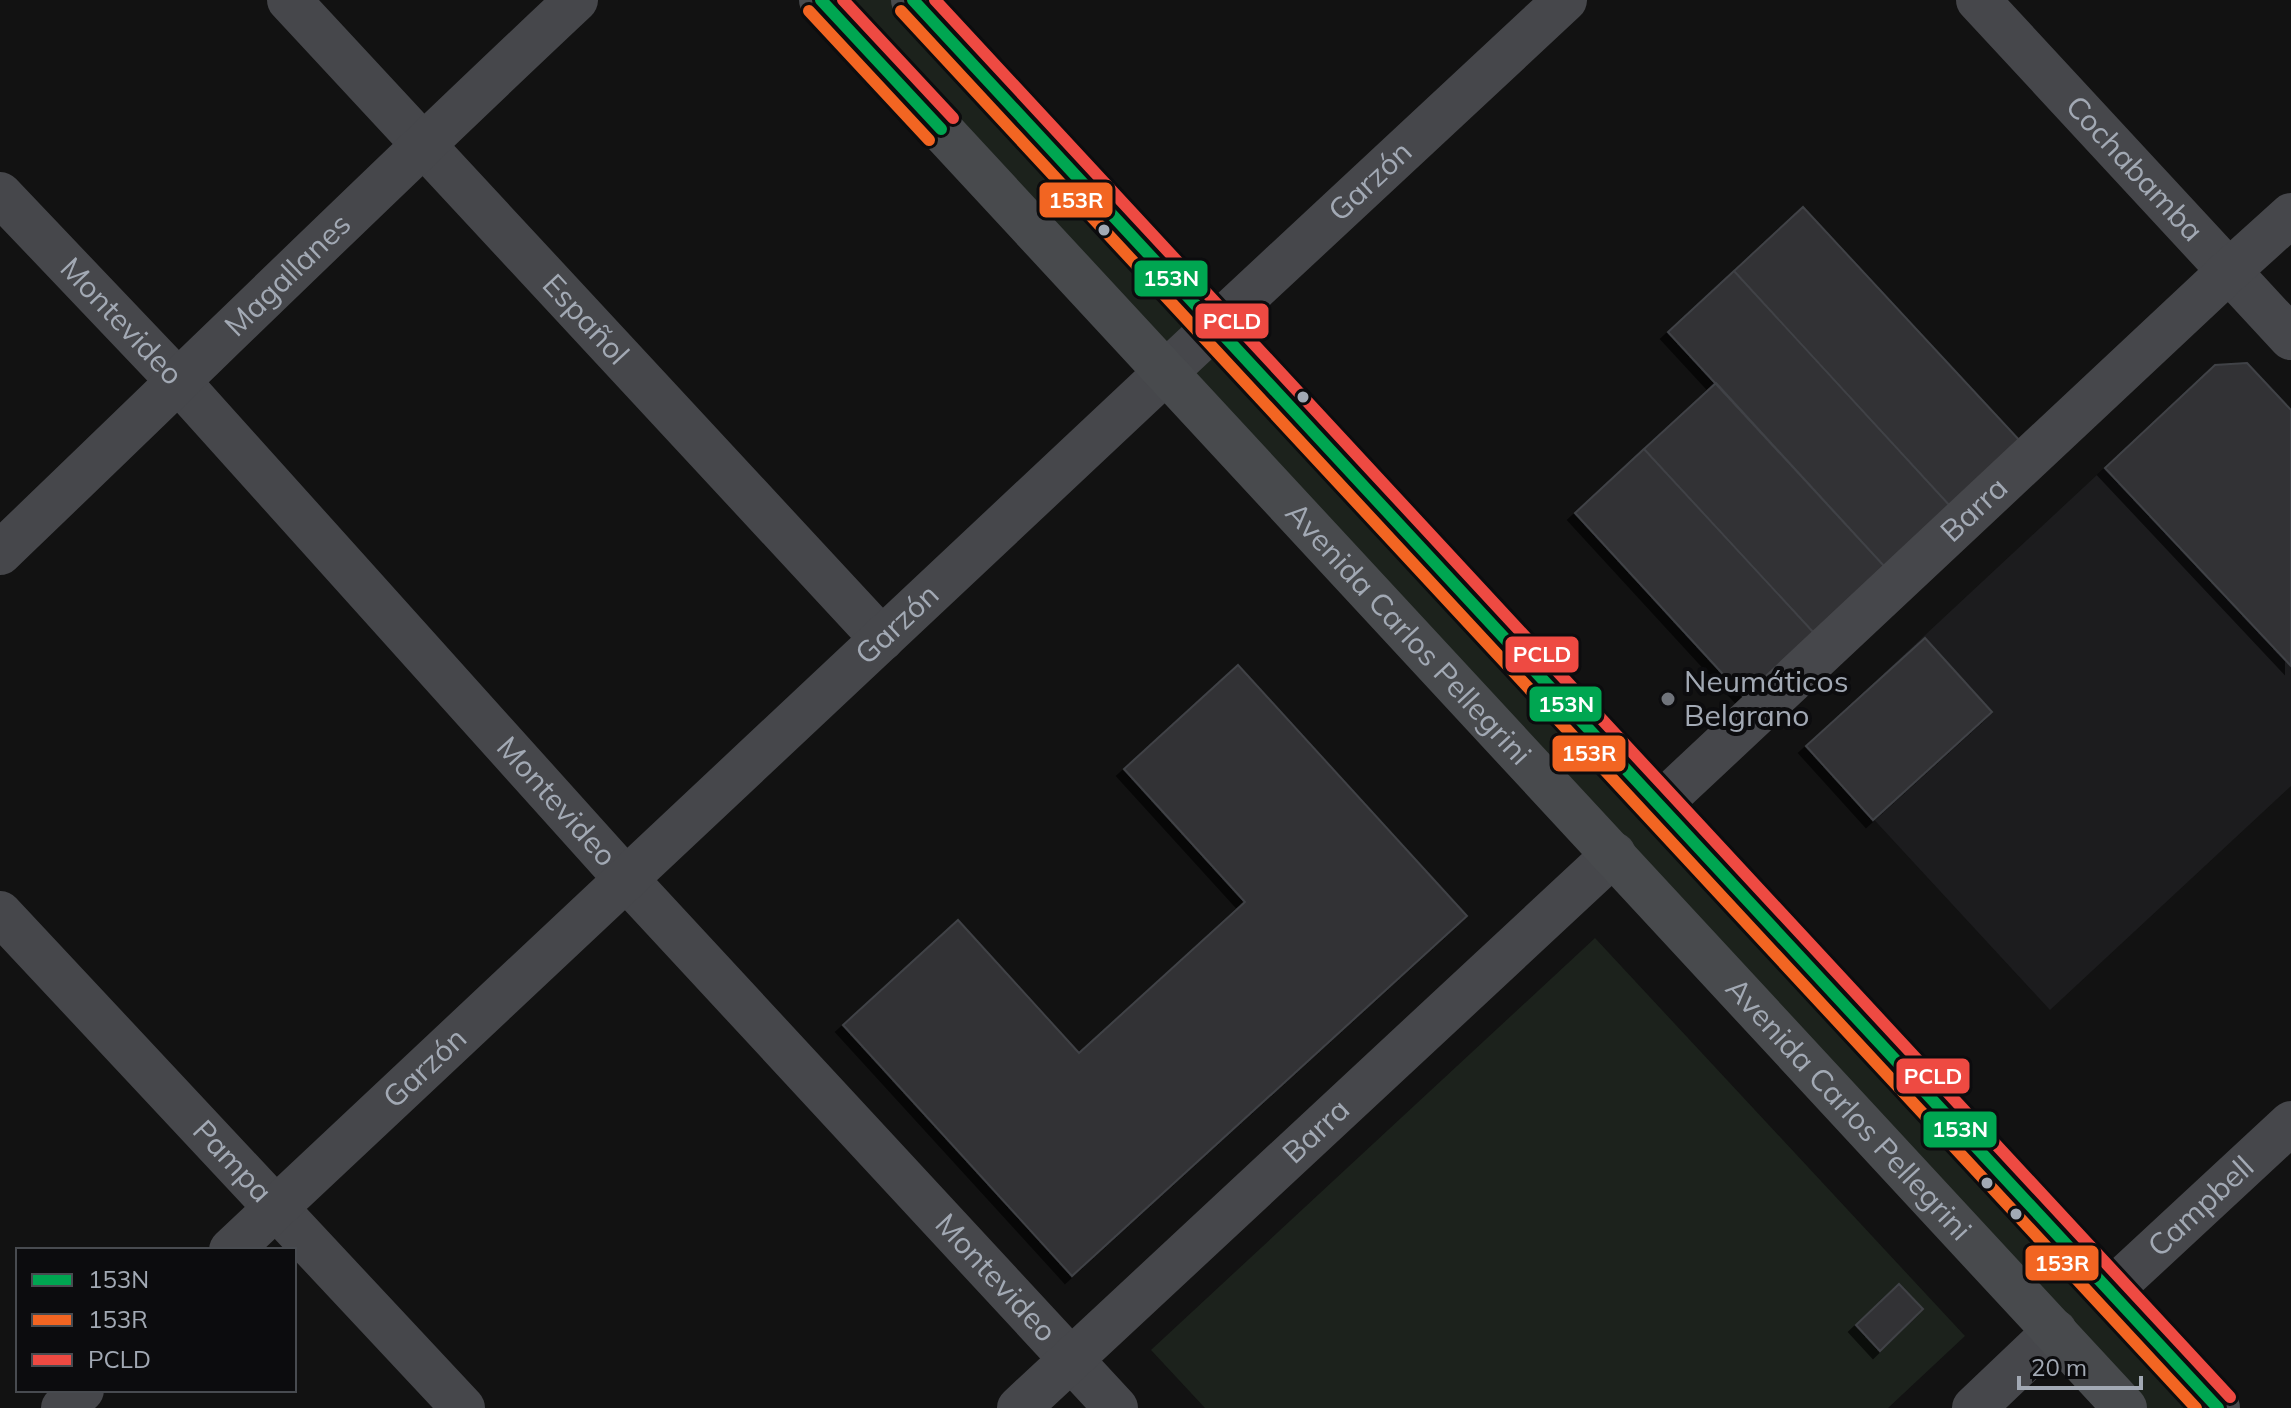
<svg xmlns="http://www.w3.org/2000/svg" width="2291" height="1408" font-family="Mulish,sans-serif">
	<defs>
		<filter id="shadow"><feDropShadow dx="-7" dy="7" stdDeviation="0" flood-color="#0009"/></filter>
	</defs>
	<rect width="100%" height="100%" fill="#121212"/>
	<path fill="#1c1c1e" d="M2247,363L2291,410V786L2050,1010L1806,746L2215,365Z"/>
	<path fill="#1c221c" d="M821,0H913L2218,1408H2125Z
		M1595,938L1965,1336L1888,1408H1205L1151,1350Z"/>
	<path fill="#323235" stroke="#404246" stroke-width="2" filter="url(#shadow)" d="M1803,207L2021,442L1951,507L1734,271Z
		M1734,271L1951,507L1885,567L1668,332Z
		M2247,363L2291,410V666L2105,468L2215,365Z
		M1716,383L1885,567L1814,633L1644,449Z
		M1644,449L1814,633L1744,697L1575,513Z
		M1925,638L1992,712L1873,820L1806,746Z
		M1238,665L1467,916L1072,1276L843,1025L958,920L1079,1053L1245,902L1124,769Z
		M1899,1284L1923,1309L1880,1351L1856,1325Z"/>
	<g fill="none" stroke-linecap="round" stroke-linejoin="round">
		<g stroke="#46474b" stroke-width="44">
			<path id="s1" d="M289,0L882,639"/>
			<path id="s2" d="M1978,0L2291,338"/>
			<path id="s3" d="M0,194L179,382L626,879L1116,1408"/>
			<path id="s4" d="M0,553C192,369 382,182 576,0"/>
			<path id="s5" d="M1659,805L2229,271L2291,215"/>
			<path id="s6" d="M0,913L463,1408"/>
			<path id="s7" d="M231,1250L1215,326L1565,0"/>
			<path id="s8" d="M2110,1291L2291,1123"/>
			<path d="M63,1408L82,1390"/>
			<path id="s9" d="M1019,1408L1614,854"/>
			<path d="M1974,1408L2055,1331"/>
		</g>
		<g stroke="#484a4d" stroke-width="44">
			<path id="s10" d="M821,0L2125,1408"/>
			<path d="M913,0L2218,1408"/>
		</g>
		<defs>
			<path id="bus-1" d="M821,0L941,129
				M913,0L2218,1408"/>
			<path id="bus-2" d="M809,11L929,140
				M901,11L2196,1408"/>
			<path id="bus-3" d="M843,0L953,118
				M935,0L2230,1397"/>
		</defs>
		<use href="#bus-1" stroke="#0c0c0e" stroke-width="18"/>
		<use href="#bus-2" stroke="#0c0c0e" stroke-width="18"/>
		<use href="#bus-3" stroke="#0c0c0e" stroke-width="18"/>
		<use href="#bus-1" stroke="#00a651" stroke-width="12"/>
		<use href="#bus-2" stroke="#f26522" stroke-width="12"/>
		<use href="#bus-3" stroke="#ee4a42" stroke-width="12"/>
	</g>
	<g fill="#a2a9b4" stroke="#0c0c0e" stroke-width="3">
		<circle cx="1104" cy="230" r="7"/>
		<circle cx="1303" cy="397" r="7"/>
		<circle cx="1987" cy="1183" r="7"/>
		<circle cx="2016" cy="1214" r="7"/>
	</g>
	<circle fill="#70747b" stroke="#0c0c0e" stroke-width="3" cx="1668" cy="699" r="8"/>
	<g text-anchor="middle" stroke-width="8" stroke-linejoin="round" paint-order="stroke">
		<g font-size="30" fill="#a2a9b4" stroke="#0c0c0e">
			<text dy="10" stroke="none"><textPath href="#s2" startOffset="230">Cochabamba</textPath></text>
			<text dy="10" stroke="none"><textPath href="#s7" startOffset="1562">Garzón</textPath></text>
			<text dy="10" stroke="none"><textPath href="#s4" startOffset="400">Magallanes</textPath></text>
			<text dy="10" stroke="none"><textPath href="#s1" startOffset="436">Español</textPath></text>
			<text dy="10" stroke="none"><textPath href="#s3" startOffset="176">Montevideo</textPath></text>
			<text dy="10" stroke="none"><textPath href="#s5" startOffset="432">Barra</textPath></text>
			<text dy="10" stroke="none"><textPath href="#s7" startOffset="914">Garzón</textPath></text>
			<text dy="10" stroke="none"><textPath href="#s10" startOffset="864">Avenida Carlos Pellegrini</textPath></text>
			<text dy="10" stroke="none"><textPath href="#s3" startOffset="824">Montevideo</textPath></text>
			<text dy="10" stroke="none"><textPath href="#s7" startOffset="266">Garzón</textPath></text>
			<text dy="10" stroke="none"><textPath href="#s10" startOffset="1512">Avenida Carlos Pellegrini</textPath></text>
			<text dy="10" stroke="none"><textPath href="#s9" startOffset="406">Barra</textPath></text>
			<text dy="10" stroke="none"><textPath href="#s6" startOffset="340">Pampa</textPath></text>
			<text dy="10" stroke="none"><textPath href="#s8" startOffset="124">Campbell</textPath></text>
			<text dy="10" stroke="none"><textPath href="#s3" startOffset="1472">Montevideo</textPath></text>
		</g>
		<g font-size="30" fill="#a2a9b4" stroke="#0c0c0e" text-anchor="start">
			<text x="1684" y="692">Neumáticos<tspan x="1684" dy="34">Belgrano</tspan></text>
		</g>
	</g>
	<g stroke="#0c0c0e" stroke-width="3">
		<rect x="1038" y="181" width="76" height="38" rx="8" fill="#f26522"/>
		<rect x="1133" y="259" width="76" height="39" rx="8" fill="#00a651"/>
		<rect x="1194" y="302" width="76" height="38" rx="8" fill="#ee4a42"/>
		<rect x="1504" y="635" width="76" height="39" rx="8" fill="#ee4a42"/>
		<rect x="1528" y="685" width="75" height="38" rx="8" fill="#00a651"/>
		<rect x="1551" y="734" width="76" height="39" rx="8" fill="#f26522"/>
		<rect x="1895" y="1057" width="76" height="38" rx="8" fill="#ee4a42"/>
		<rect x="1922" y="1110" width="76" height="39" rx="8" fill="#00a651"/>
		<rect x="2024" y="1244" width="76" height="38" rx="8" fill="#f26522"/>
	</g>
	<g font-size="22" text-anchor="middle" font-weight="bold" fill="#fff">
		<text x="1076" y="208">153R</text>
		<text x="1171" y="286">153N</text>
		<text x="1232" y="329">PCLD</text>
		<text x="1542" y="662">PCLD</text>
		<text x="1566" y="712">153N</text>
		<text x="1589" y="761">153R</text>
		<text x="1933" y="1084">PCLD</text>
		<text x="1960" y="1137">153N</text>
		<text x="2062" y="1271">153R</text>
	</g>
	<rect x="16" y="1248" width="280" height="144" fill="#0c0c0e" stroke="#484b50" stroke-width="2"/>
	<rect x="32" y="1274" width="40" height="12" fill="#00a651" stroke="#484b50" stroke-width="2"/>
	<text x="88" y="1288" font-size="24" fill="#a2a9b4">153N</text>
	<rect x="32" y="1314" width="40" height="12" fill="#f26522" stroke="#484b50" stroke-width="2"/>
	<text x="88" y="1328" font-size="24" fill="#a2a9b4">153R</text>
	<rect x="32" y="1354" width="40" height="12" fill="#ee4a42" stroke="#484b50" stroke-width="2"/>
	<text x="88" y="1368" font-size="24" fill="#a2a9b4">PCLD</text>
	<path d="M2019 1376v12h122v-12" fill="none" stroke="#a2a9b4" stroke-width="4"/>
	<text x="2031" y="1376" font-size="24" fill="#a2a9b4" stroke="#0c0c0e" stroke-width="6" paint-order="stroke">20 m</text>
</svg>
